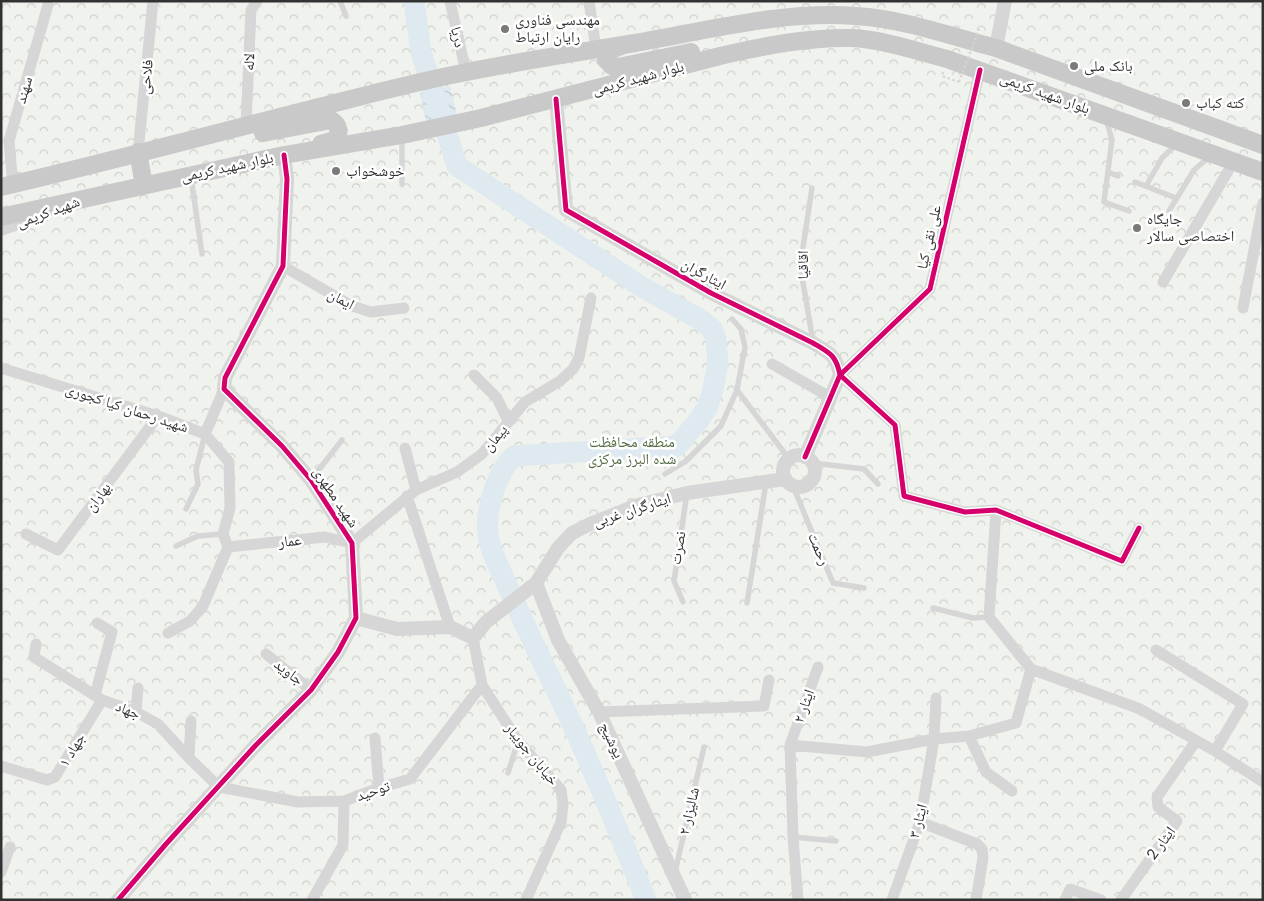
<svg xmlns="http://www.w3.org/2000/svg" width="1264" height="901" font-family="Poppins,'Noto Naskh Arabic',sans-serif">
	<defs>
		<pattern id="park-crowns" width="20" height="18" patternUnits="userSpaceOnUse" patternTransform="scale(1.25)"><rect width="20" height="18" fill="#f0f3ed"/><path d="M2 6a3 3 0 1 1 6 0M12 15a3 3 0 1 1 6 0" fill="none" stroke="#ced1cc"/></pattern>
		<pattern id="water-waves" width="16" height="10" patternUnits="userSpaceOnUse" patternTransform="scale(1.25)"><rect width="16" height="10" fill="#dee9f0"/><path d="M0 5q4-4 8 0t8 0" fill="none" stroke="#bfc8ce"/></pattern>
	</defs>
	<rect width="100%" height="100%" fill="#fff"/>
	<path fill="url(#park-crowns)" d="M1,1H1263V900H1Z"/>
	<path fill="url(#water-waves)" d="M450,86L457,115L426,122L420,93Z"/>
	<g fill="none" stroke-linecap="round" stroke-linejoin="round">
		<path stroke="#dee9f0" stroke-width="21" d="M414,1L421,52L457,166L642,287L701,320L712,329L716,339L718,363L713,389L708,406L699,420L677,446L514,456C497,472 485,510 488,533C489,550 500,568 506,583C522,619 539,655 556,690C589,758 618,829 646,900"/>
		<path stroke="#d4d4d4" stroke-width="2" stroke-dasharray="2.5 2.5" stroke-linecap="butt" d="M943,72L942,76L959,82"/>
		<path stroke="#d6d6d6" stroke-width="5.5" d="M340,1L346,16
			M1106,119L1112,140L1104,202L1129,211
			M402,137V184
			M1108,172L1118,176
			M191,177L202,254
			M1135,182L1176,198
			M1146,186L1162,158L1177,144
			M812,188L802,254L801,271L813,341
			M1169,211L1194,170L1209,157
			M737,390L789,459
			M813,463L864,469L878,484
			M665,474L686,461L721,426L737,390L745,347L741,329L732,319
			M311,480L342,440
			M793,486L833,583L864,588
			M186,509L198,484L196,470L205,434
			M176,546L198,536L223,534
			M683,602L674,581L687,493
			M747,603L766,483
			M933,608L973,618L989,617
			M508,773L518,741
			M793,837L836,841
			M675,872L704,747"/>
		<path stroke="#d6d6d6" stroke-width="11" d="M450,1L466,72
			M589,1L596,49
			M980,70L930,289L840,375L895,425L904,496L965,512L996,510L1122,561L1139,528
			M246,125L251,10L257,1
			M138,152L153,1
			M12,175L9,141L48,5
			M283,266L352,306L371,312L404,308
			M1163,282L1234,161
			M1243,308L1263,203
			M772,364L830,397
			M1,368L158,416L205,434L224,389
			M474,375L497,398L508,421
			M405,448L416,490
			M407,496L450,627
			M26,534L58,550L158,416
			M228,547L325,537L352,543L416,490L457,472L482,454L525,402L560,381L573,369L579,358L591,298
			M168,633L190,621L203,606L228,547L223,534L230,508L229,462L205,434
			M473,638L482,685L518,741L561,790L563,805L561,822L526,900
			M36,644L34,657L102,700L136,712L158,724L189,758L219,787L298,802L344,801L379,788L410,779L482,685
			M1156,650L1243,704L1215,751
			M266,654L311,690
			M1031,669L1140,709L1215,751L1263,782
			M95,695L112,632L97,623
			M136,712L138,688
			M599,712L764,706L769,680
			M969,736L986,772L1012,791
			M375,738L379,788
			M790,745L867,752L934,739L969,736L1016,723L1031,669L989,617L996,510
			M189,758L191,721
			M1,766L47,780L55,777L102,700
			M920,822L977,844L982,849L983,858L976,900
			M1,872L10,847
			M312,900L343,845L344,801
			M798,900L793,837L790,745L818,667
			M892,900L920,822L934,739L936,698
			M1065,900L1070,889L1101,900
			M1121,900L1177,821L1158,807L1157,797L1196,741"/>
		<path stroke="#d6d6d6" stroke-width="14" d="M996,48L1005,1
			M556,99L566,210L711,293L813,343C830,353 836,355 840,375L805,457
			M1,229L43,214
			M783 471a16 16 0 1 1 32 0a16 16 0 1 1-32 0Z
			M536,583L558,640L599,712L685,900
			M356,618L397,629L450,627L473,638L486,622L536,583L558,548L572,533L590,524L638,505L687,493L785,479
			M118,900L166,844L256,745L311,690L338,652L356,618L352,543L311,480L282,446L224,389L225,378L283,266L287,179L284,155"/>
		<path stroke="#c9c9c9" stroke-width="18" d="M621,46L608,51L606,60L612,66L618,67L691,52
			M263,133L331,120C339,125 341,132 335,140L321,144
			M138,152L144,185
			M1,187C109,162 216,133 323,106C371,94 419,81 467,72C521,61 575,53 629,44C701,32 783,10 856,16C904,19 950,36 996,48L1263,145
			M1,217L284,155L402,135L481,118L720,56C763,46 808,37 853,38C884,40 917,51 947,59L1263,172"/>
		<path stroke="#d4d4d4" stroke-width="2" stroke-dasharray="2.5 2.5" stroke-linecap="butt" d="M959,82L979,29"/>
		<defs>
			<path id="cycleway" d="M980,70L930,289L840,375L895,425L904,496L965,512L996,510L1122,561L1139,528
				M556,99L566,210L711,293L813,343C830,353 836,355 840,375L805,457
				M118,900L166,844L256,745L311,690L338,652L356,618L352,543L311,480L282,446L224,389L225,378L283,266L287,179L284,155"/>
		</defs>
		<use href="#cycleway" stroke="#fff" stroke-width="8"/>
		<use href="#cycleway" stroke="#d6006c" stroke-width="5"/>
	</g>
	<g fill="#7a7a7a" stroke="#fff" stroke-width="2">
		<circle cx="505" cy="29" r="5"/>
		<circle cx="1074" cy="66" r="5"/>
		<circle cx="1186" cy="103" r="5"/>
		<circle cx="336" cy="171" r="5"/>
		<circle cx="1137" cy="228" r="5"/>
	</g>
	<g text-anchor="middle" stroke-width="5" stroke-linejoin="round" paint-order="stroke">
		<g font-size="15" fill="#323232" stroke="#fff" text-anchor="start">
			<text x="515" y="25">مهندسی فناوری<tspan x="515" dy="17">رایان ارتباط</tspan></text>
			<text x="1084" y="71">بانک ملی</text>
			<text x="1196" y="108">کته کباب</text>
			<text x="346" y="176">خوشخواب</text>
			<text x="1147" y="224">جایگاه<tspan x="1147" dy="17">اختصاصی سالار</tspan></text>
		</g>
		<g font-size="15" fill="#323232" stroke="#fff">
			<text transform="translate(458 37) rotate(77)" y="5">دریا</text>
			<text transform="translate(249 62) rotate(-87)" y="5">لاله</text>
			<text transform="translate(146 77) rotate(-84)" y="5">فلاحی</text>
			<text transform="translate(638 78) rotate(-15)" y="5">بلوار شهید کریمی</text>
			<text transform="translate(24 90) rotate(-74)" y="5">سهند</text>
			<text transform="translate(1045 93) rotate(20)" y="5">بلوار شهید کریمی</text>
			<text transform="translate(227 167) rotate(-12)" y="5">بلوار شهید کریمی</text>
			<text transform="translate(48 212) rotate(-20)" y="5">شهید کریمی</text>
			<text transform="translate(929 237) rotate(-77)" y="5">علی نقی کیا</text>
			<text transform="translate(803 265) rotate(-90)" y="5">اقاقیا</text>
			<text transform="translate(704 274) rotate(29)" y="5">ایثارگران</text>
			<text transform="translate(341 299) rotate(28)" y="5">ایمان</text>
			<text transform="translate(127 408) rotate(18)" y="5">شهید رحمان کیا کجوری</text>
			<text transform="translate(495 438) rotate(-51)" y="5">پیمان</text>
			<text transform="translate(98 497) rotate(-53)" y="5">بهاران</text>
			<text transform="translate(336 497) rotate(56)" y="5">شهید مطهری</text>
			<text transform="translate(632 510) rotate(-18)" y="5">ایثارگران غربی</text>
			<text transform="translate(290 541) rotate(-6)" y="5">عمار</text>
			<text transform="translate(678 548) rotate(-81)" y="5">نصرت</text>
			<text transform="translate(819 549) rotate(67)" y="5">رحمت</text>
			<text transform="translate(289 672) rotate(38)" y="5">جاوید</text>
			<text transform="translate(804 706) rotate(-70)" y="5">ایثار ۲</text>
			<text transform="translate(128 710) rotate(22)" y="5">جهاد</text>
			<text transform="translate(612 740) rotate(65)" y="5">یوشیج</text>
			<text transform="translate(72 750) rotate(-59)" y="5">جهاد ۱</text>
			<text transform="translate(532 754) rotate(51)" y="5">خیابان جویبار</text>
			<text transform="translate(373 791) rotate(-19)" y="5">توحید</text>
			<text transform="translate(689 811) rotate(-77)" y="5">شالیزار ۲</text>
			<text transform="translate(918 821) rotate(-75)" y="5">ایثار ۳</text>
			<text transform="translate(1161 843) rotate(-54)" y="5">ایثار 2</text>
		</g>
		<g font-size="15" fill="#546a43" stroke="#fff">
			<text x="632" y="447">منطقه محافظت<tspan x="632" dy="17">شده البرز مرکزی</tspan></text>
		</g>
	</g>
	<rect width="1264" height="901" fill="none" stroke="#323232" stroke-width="5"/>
</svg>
